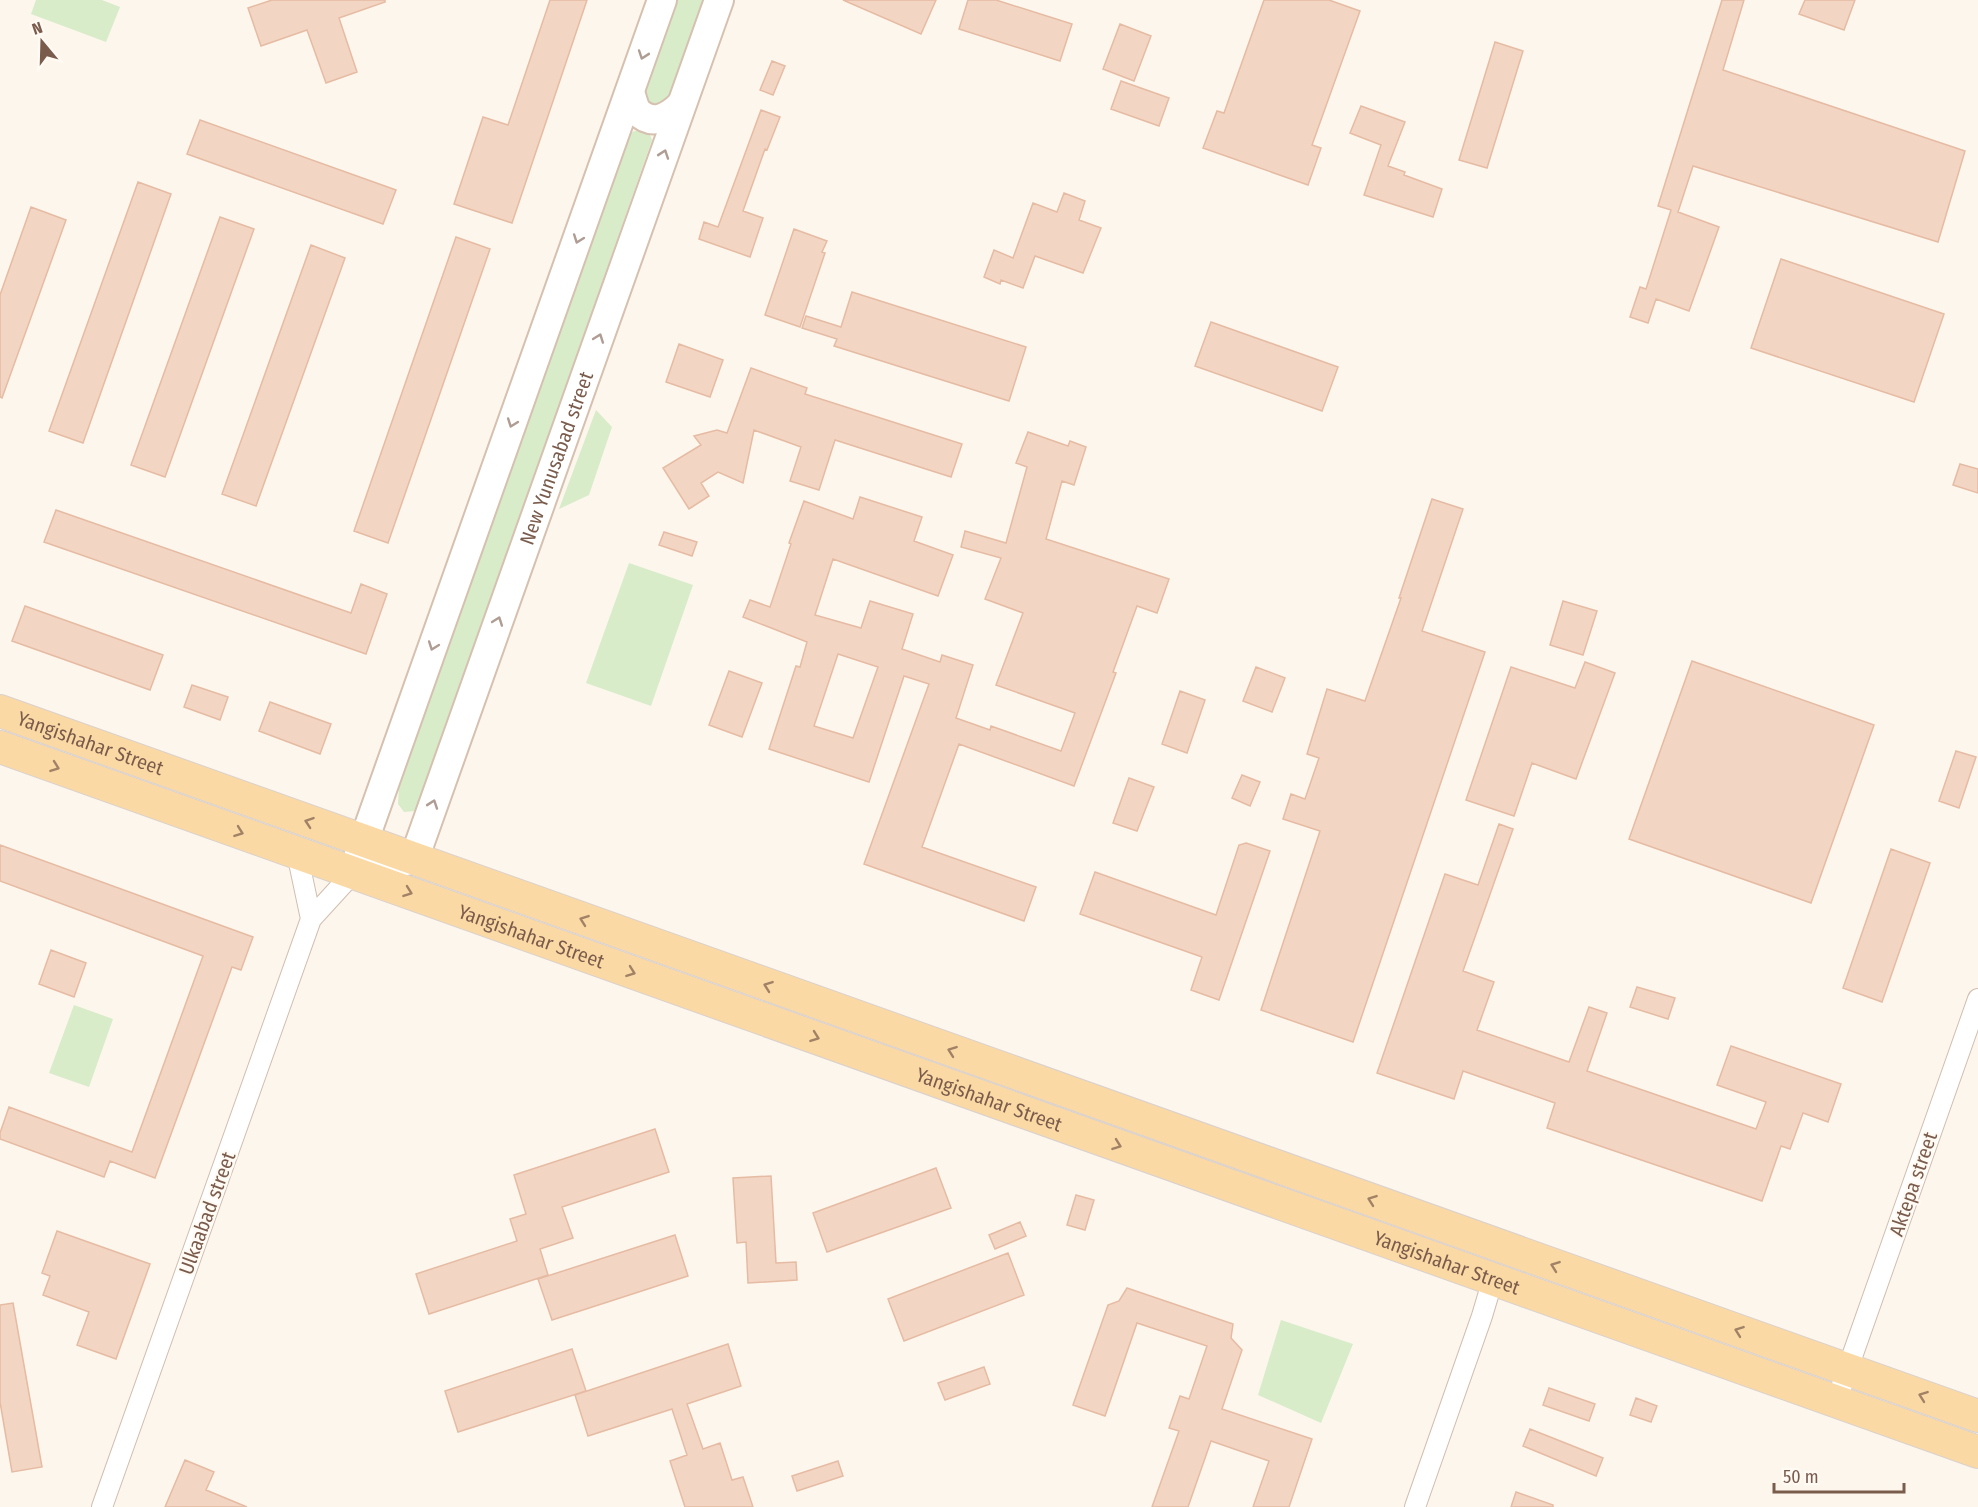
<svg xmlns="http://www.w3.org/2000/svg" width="1978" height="1507" font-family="'Fira Sans Condensed',sans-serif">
	<rect width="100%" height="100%" fill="#fdf6ec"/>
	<path fill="#d8ecc9" d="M36,0H102L120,7L106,42L31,14Z
		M678,0H705L667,106L652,107L643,96Z
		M641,129L650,134L652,140L423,794L415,811L404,812L398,804L399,786L629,133Z
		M596,410L612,427L589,495L559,509Z
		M629,563L693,585L651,706L586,683Z
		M74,1005L113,1019L89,1087L49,1073Z
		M1281,1320L1353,1344L1321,1423L1258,1395Z"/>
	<path fill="#f3d5c3" stroke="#e6bba3" stroke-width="1.5" fill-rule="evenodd" d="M272,0H385V2L339,18L357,72L326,83L307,30L261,46L248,8Z
		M550,0H587L512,223L454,204L483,117L508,125Z
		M843,0H936L921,34Z
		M968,0H996L1072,24L1060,61L959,29Z
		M1264,0H1329L1360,11L1312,145L1321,148L1308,185L1203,148L1217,111L1224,113Z
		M1722,0H1744L1723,70L1965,151L1938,242L1693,166L1678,212L1719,227L1689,311L1656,299L1648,323L1630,317L1640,287L1646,289L1671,210L1658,206Z
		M1805,0H1855L1844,30L1799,14Z
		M1120,24L1151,36L1134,81L1103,69Z
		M1495,42L1523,51L1487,168L1459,160Z
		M772,61L785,66L773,95L760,90Z
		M1121,81L1169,98L1159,126L1111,109Z
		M1361,106L1405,122L1388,166L1405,172L1404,175L1442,189L1433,217L1364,195L1381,145L1350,133Z
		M761,110L780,117L767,150L765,149L743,211L763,218L750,257L699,239L704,222L718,227Z
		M200,120L396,190L383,224L187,154Z
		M138,182L171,194L83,443L49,431Z
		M1064,193L1085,201L1079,220L1101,228L1083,273L1035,256L1023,288L1001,280L1000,284L984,277L994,250L1013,258L1033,203L1057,212Z
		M31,207L66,220L2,398L0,397V295Z
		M220,217L254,229L165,477L131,465Z
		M794,229L827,241L822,252L825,253L800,327L765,315Z
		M456,237L490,249L388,543L354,531Z
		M311,245L345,258L256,506L222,494Z
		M1781,259L1944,314L1914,402L1751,348Z
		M852,292L1026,347L1009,401L834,346L837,339L802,328L806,316L841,327Z
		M1211,322L1338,367L1322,411L1195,366Z
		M679,344L723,360L710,397L666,382Z
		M751,368L807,388L805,394L962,444L951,477L835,440L819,490L790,481L801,447L754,430L743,483L718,472L701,483L709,496L689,509L663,468L701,445L694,436L717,430L727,433Z
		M1028,432L1068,446L1070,441L1086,447L1074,485L1062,481L1046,539L1169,579L1157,613L1137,606L1113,672L1116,673L1074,786L959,744L922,847L1036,887L1024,921L864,864L929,684L904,676L869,782L769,749L796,666L800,667L807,642L743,617L750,600L770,607L791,544L789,543L804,501L853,519L860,497L922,517L914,541L953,555L938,596L833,559L815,615L861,628L870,601L913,614L902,649L940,662L942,655L973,665L956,718L990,730L991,726L1061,751L1075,713L996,685L1023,613L985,599L1001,558L961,547L965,531L1006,543L1027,467L1016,463ZM838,654L878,667L853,738L814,726Z
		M1960,464L1978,469V493L1953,485Z
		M1432,499L1463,509L1422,631L1485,652L1353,1042L1261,1010L1320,831L1283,819L1291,794L1305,799L1319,758L1307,754L1327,689L1365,701L1401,598H1399Z
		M56,510L351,613L361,584L387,594L366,654L44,542Z
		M664,532L697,542L692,556L659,545Z
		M1563,601L1597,611L1583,655L1550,645Z
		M25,606L163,655L150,690L12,641Z
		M1692,661L1874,725L1811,903L1629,839Z
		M1585,662L1615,673L1576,779L1532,763L1514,816L1466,800L1511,667L1575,688Z
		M1256,667L1285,678L1272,712L1243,701Z
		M729,671L762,683L742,737L709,725Z
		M192,685L228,697L220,720L184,707Z
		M1180,691L1205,700L1187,753L1162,744Z
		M270,702L331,724L320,754L259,731Z
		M1956,751L1976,757L1959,808L1939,801Z
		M1242,775L1260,782L1250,806L1232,798Z
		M1129,778L1154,787L1137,831L1113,823Z
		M1499,824L1513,829L1463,971L1494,982L1477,1030L1569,1062L1589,1007L1607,1013L1587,1071L1756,1129L1766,1102L1717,1085L1731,1046L1841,1084L1828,1122L1803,1113L1790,1149L1781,1146L1762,1201L1547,1128L1555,1103L1463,1071L1454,1099L1377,1073L1445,874L1478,885Z
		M1246,843L1270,851L1219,1000L1191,990L1202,957L1080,914L1095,872L1216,915L1239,845Z
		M0,845L253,937L241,970L232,967L155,1178L110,1161L104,1177L0,1139V1133L9,1107L132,1152L203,956L0,881Z
		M1891,849L1930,863L1882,1002L1843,988Z
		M51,950L86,963L74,997L39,984Z
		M1637,987L1675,998L1668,1019L1630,1007Z
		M655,1129L669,1172L562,1207L573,1238L540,1249L548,1275L429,1314L416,1274L517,1241L510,1219L526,1214L514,1175Z
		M936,1168L951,1208L827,1252L813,1213Z
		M771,1176L776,1263L796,1262L797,1280L748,1283L746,1242L737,1243L733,1178Z
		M1076,1195L1094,1200L1085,1230L1067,1225Z
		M1020,1222L1026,1236L995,1249L989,1235Z
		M57,1231L150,1264L116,1359L77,1345L89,1312L43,1295L50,1276L42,1273Z
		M675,1235L688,1276L552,1320L538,1279Z
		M1008,1253L1024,1295L904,1341L888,1299Z
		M1127,1288L1233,1324L1231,1338L1242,1350L1222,1409L1312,1439L1289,1507H1253L1269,1461L1211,1441L1188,1507H1152L1179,1431L1169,1428L1180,1396L1189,1399L1207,1346L1137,1323L1105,1416L1073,1405L1108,1305L1119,1301Z
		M13,1303L42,1467L12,1472L0,1402V1305Z
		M728,1344L741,1386L687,1404L703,1449L720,1443L732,1480L743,1477L753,1507H685L670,1461L687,1455L672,1409L588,1436L575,1395Z
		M572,1349L586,1391L458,1432L445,1391Z
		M984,1367L990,1384L945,1400L938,1383Z
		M1549,1388L1595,1404L1589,1421L1543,1405Z
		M1636,1398L1657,1406L1651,1422L1630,1415Z
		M1530,1429L1603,1458L1596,1476L1523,1446Z
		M185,1460L214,1472L206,1490L247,1507H165Z
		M838,1461L843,1476L797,1491L792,1476Z
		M1516,1492L1553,1505V1507H1511Z"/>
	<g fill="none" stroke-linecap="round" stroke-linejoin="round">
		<defs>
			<path id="minor" d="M297,853L311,919
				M1836,1402L1978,999
				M102,1507L311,919L353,873
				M1415,1507L1482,1316L1493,1279"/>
			<g id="secondary">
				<path d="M630,92C632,98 634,107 637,111C652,127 669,117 681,105"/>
				<path d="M356,863L662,0"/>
				<path id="s1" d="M353,873L414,859L719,0"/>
			</g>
			<g id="primary">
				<path id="s2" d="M0,711L1978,1416"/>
				<path id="s3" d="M0,747L1978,1452"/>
			</g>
		</defs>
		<use href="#minor" stroke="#d1beb0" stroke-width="22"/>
		<use href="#secondary" stroke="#d6c0b0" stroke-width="32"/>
		<use href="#primary" stroke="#dad1cd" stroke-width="34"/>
		<use href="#minor" stroke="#fff" stroke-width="20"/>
		<use href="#secondary" stroke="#fff" stroke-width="28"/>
		<use href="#primary" stroke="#fbd9a5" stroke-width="32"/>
	</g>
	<defs><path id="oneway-chevron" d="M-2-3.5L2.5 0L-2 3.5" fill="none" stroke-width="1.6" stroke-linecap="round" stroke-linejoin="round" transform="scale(1.5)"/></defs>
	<g stroke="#af9d94">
		<use href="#oneway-chevron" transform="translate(643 55) rotate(109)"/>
		<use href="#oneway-chevron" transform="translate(664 154) rotate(-71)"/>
		<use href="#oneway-chevron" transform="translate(578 239) rotate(110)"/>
		<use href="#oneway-chevron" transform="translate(599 338) rotate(-70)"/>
		<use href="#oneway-chevron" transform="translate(512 423) rotate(110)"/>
		<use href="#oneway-chevron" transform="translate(498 621) rotate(-70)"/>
		<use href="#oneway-chevron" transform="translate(433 646) rotate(110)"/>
		<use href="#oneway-chevron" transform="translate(433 804) rotate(-71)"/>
	</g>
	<g stroke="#a18267">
		<use href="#oneway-chevron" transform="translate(55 767) rotate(20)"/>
		<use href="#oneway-chevron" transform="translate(309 822) rotate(-161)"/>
		<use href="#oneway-chevron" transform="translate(239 832) rotate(20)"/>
		<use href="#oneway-chevron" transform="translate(408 892) rotate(20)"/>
		<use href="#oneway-chevron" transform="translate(584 920) rotate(-160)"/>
		<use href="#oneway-chevron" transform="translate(631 972) rotate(20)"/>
		<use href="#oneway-chevron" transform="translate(768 986) rotate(-160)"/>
		<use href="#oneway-chevron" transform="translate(815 1037) rotate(20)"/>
		<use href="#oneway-chevron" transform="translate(952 1051) rotate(-160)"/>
		<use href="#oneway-chevron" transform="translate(1117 1145) rotate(20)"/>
		<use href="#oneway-chevron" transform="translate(1372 1200) rotate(-160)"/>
		<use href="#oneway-chevron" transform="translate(1555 1266) rotate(-160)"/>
		<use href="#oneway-chevron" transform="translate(1739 1331) rotate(-160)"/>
		<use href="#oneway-chevron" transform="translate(1923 1396) rotate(-160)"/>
	</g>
	<g text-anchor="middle" stroke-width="4.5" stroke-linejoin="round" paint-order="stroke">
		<g font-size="20" fill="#7a5c4d" stroke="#fffaf3">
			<text dy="7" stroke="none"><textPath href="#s1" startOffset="488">New Yunusabad street</textPath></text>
			<text dy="7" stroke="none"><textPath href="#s2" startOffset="96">Yangishahar Street</textPath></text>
			<text dy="7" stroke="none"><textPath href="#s3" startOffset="564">Yangishahar Street</textPath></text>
			<text dy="7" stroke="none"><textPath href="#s3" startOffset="1050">Yangishahar Street</textPath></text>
			<text transform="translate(1913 1184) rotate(-71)" y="7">Aktepa street</text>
			<text transform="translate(207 1213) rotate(-70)" y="7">Ulkaabad street</text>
			<text dy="7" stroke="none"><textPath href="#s3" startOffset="1536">Yangishahar Street</textPath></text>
		</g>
	</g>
	<g transform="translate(42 42) rotate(341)" stroke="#fffaf3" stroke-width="4.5" paint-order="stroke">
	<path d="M0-4.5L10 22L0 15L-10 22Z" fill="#7a5c4d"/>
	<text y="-9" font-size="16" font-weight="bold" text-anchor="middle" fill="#7a5c4d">N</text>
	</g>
	<path d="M1774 1483v9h130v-9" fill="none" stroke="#7a5c4d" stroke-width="3"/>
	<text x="1783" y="1483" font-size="18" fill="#7a5c4d" stroke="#fffaf3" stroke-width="4.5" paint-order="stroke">50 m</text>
</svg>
